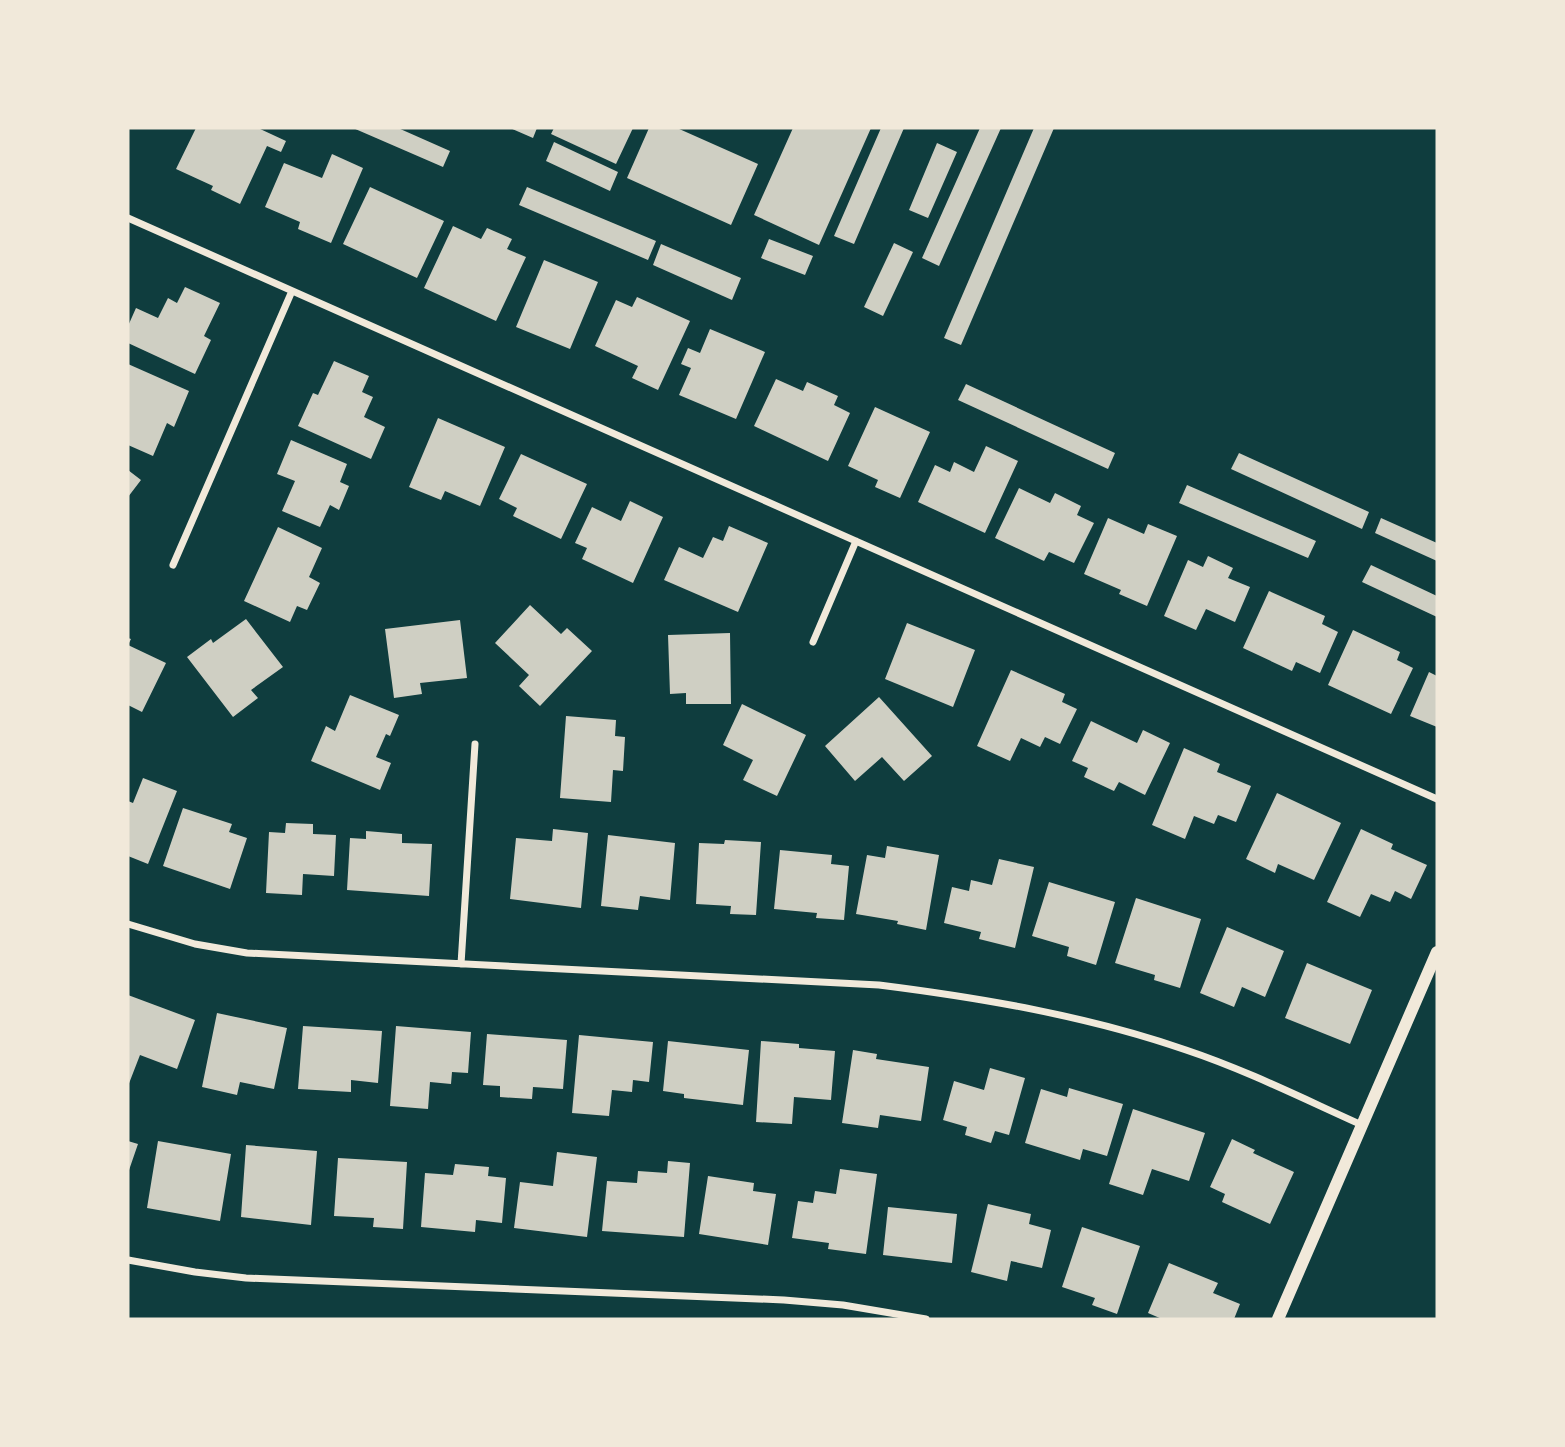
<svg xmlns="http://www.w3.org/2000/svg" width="1565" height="1447" font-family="'DejaVu Sans',sans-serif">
	<rect width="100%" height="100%" fill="#0f3d3e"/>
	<path fill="#cfcfc3" d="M196,128H258L286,141L281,152L267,146L240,204L211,190L213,186L176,169Z
		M353,128H398L450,151L443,167Z
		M510,128H537L533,138Z
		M554,128H633L616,164L551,134Z
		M649,128H677L758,164L731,225L627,178Z
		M793,128H871L819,245L754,215Z
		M881,128H904L854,244L834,236Z
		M980,128H1001L939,266L922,258Z
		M1034,128H1054L961,345L944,338Z
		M554,142L618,172L610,191L546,161Z
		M937,143L957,152L928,218L909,210Z
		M332,154L363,168L331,243L298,229L300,222L265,207L284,163L322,178Z
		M370,187L444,221L417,278L343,244Z
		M527,187L656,241L648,260L519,205Z
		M453,226L481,239L487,228L512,239L507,249L526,257L496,321L424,288Z
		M769,239L813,256L805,275L761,258Z
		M894,243L913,252L883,316L864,307Z
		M661,244L741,278L732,300L653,265Z
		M544,260L598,282L570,349L516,327Z
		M185,287L220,303L204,336L211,340L195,374L128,343V326L136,308L158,318L168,298L177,303Z
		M637,297L690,321L658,390L632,378L638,366L595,346L616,300L632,307Z
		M710,329L765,352L736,419L679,395L691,368L681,364L688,348L700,353Z
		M334,361L369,376L362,392L373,397L364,417L385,427L371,459L298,426L313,393L318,395Z
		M128,364L189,391L174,427L167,423L153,456L128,445Z
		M776,379L803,391L807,382L838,396L834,405L850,413L828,461L754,426Z
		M966,384L1115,453L1108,469L958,400Z
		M875,407L930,432L900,498L875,487L878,480L848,466Z
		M438,418L505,447L480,506L445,491L441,500L409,487Z
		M291,440L347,464L340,482L349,486L339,510L330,505L320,527L282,511L295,481L277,474Z
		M986,446L1018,461L985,533L918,502L935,465L950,472L954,462L974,472Z
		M1239,453L1369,512L1362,529L1231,469Z
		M521,454L587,484L561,539L513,516L517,508L499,499Z
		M128,470L141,480L128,497Z
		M1187,485L1316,541L1308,558L1179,503Z
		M1019,488L1050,503L1055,493L1081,506L1077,515L1094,523L1074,563L1049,552L1044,561L995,538Z
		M630,501L663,517L633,583L582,559L587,548L575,543L592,507L621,521Z
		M1108,518L1144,534L1148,524L1177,536L1147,606L1119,594L1121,590L1084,574Z
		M1381,518L1437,543V561L1375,533Z
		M729,526L768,543L738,612L664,580L679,547L703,558L713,537L723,541Z
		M278,527L322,548L309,577L320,583L307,610L297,606L290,622L244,601Z
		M1208,556L1233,568L1228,578L1250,587L1235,622L1206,609L1196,630L1164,616L1188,560L1203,567Z
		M1371,565L1437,596V617L1362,582Z
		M1269,591L1325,616L1322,624L1338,632L1320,673L1296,662L1292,671L1243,648Z
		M530,605L561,634L567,628L592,651L540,706L519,686L529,675L495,643Z
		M246,619L283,667L251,690L258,698L233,717L187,657L211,639L213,643Z
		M460,620L467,678L420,683L422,694L394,698L385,629Z
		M907,623L975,650L953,707L885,679Z
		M1353,630L1400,652L1397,660L1413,668L1391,714L1328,685Z
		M730,633L731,704H686V693L670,694L668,635Z
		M128,638L131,639L128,645L166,663L142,712L128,705Z
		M1011,670L1065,694L1062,702L1077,709L1060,744L1045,737L1040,747L1021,738L1010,761L977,746Z
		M1429,672L1437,676V727L1410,716Z
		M350,695L399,715L390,736L386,734L376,757L391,763L380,790L311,761L326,726L335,731Z
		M879,697L932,756L904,781L882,757L855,781L825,746Z
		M742,704L806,735L777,796L743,780L753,760L723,745Z
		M566,716L616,720L615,736L625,737L623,771L613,770L611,802L560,798Z
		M1091,721L1137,743L1143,730L1170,743L1145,795L1119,782L1114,791L1084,777L1088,768L1072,761Z
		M1184,748L1220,764L1217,772L1251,786L1236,822L1218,815L1214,824L1194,816L1185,839L1152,825Z
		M143,778L177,791L148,864L128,856V801L133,803Z
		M1277,793L1341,823L1314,880L1278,864L1275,873L1246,859Z
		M183,808L232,824L229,832L247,838L230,889L163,866Z
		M286,823L313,824V834L336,835L334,876L303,874L302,895L266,893L269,832L285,833Z
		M553,829L588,833L581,908L510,899L516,838L552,841Z
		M1361,829L1393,844L1391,849L1427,865L1411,899L1395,891L1390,902L1371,894L1360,917L1327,902Z
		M366,831L402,834V843L432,844L429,896L347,890L350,838L366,839Z
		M608,835L675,843L670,900L640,896L638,910L601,906Z
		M725,840L761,842L756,915L730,914L731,906L696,904L699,843L724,844Z
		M887,846L939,855L926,930L897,924L898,921L856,914L867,855L885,858Z
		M780,850L832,855L831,864L849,866L844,920L816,918L817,913L774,909Z
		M999,859L1034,867L1015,948L979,939L981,932L944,923L952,887L969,891L971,880L992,885Z
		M1049,882L1115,902L1096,965L1067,956L1069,947L1032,936Z
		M1136,898L1201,919L1180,988L1154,980L1155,975L1115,963Z
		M1227,927L1284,951L1265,997L1242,987L1234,1007L1200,993Z
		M1307,963L1372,990L1350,1044L1285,1018Z
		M128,995L195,1020L177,1069L140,1055L128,1086Z
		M217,1013L287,1028L274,1089L240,1082L237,1095L202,1087Z
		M303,1026L382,1031L378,1083L351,1080V1092L298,1089Z
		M396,1026L471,1032L468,1073L452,1072L451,1084L430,1082L428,1109L390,1106Z
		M487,1034L567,1040L563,1089L533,1087L532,1099L500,1097V1086L483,1085Z
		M579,1035L653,1042L649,1082L633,1080L632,1092L612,1090L609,1116L572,1113Z
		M668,1041L749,1050L743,1105L684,1098V1094L663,1091Z
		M761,1041L799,1044V1048L835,1051L831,1100L794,1097L792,1124L756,1122Z
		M853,1050L877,1054L876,1059L929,1067L921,1121L880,1115L878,1128L842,1123Z
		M990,1068L1025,1078L1009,1135L995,1131L991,1143L965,1135L967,1127L943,1120L954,1081L984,1090Z
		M1069,1088L1123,1104L1107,1156L1083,1149L1080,1160L1025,1143L1041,1089L1067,1097Z
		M1133,1109L1205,1133L1189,1181L1152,1169L1143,1195L1109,1184Z
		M1232,1139L1255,1150L1253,1153L1294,1172L1270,1224L1222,1202L1225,1194L1210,1187Z
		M128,1141L138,1144L128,1173Z
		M158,1141L231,1154L220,1221L147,1208Z
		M246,1145L317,1151L311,1225L241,1217Z
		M557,1152L597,1157L587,1237L514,1228L520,1182L553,1186Z
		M338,1158L407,1162L403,1229L373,1227L374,1218L334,1216Z
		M668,1161L690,1163L684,1237L602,1231L607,1181L637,1183L638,1171L667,1173Z
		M455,1164L489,1167L488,1176L506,1178L502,1223L476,1220L475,1232L421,1227L425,1173L453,1175Z
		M840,1169L877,1174L866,1254L828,1249L829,1243L792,1238L798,1201L813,1203L815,1191L836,1194Z
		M708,1176L754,1183L753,1191L776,1194L768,1245L699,1234Z
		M988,1204L1031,1214L1029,1224L1051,1230L1042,1268L1011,1261L1007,1281L971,1272Z
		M888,1207L957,1214L952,1263L883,1255Z
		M1082,1227L1140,1246L1117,1314L1092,1305L1095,1298L1062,1287Z
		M1169,1263L1218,1283L1213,1293L1240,1304L1234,1319H1162L1148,1313Z"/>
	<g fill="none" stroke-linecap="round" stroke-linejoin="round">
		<path stroke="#f1e9da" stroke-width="7" d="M128,218L1437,799
			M173,565L292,291
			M813,642L856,541
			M128,924L195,944L247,953L879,985C982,998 1088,1016 1186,1050C1246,1070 1304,1099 1362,1125
			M461,964L475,744
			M128,1260L195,1272L246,1278L784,1300L843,1305L926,1319"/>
		<path stroke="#f1e9da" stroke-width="12" d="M1278,1319L1437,952"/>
	</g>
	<rect width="1565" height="1447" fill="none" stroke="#f1e9da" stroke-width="259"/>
</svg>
